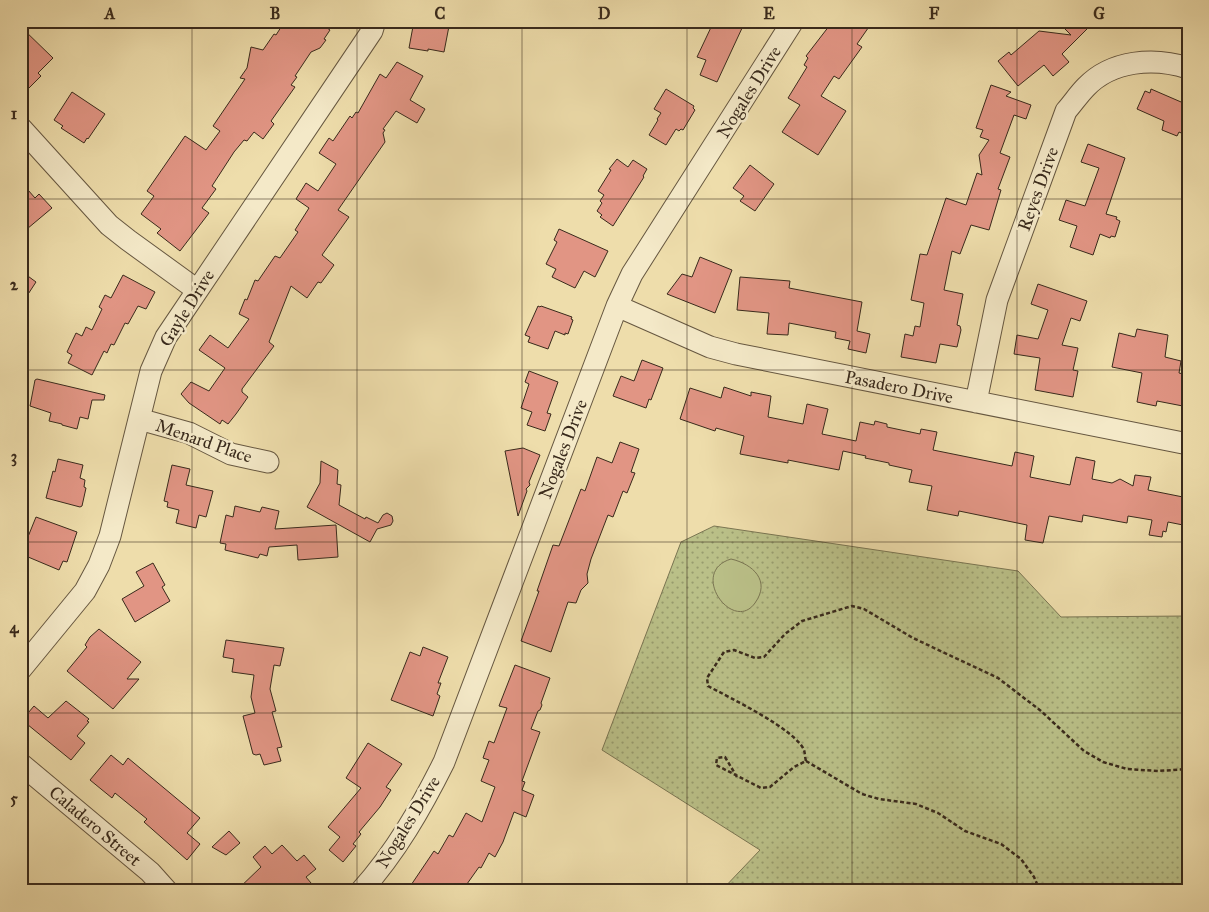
<svg xmlns="http://www.w3.org/2000/svg" width="1209" height="912" font-family="'IM FELL Great Primer',serif">
	<defs>
		<pattern id="grass-dots" width="8" height="8" patternUnits="userSpaceOnUse" patternTransform="scale(1.25)"><rect width="8" height="8" fill="#bac088"/><path d="M2 2h.1M6 6h.1" fill="none" stroke="#989c6e" stroke-width="1.8" stroke-linecap="round"/></pattern>
	</defs>
	<rect width="100%" height="100%" fill="#eeddab"/>
	<filter id="stains"><feTurbulence type="fractalNoise" baseFrequency=".004" numOctaves="4"/><feColorMatrix values="0 0 0 0 .2 0 0 0 0 .09 0 0 0 0 .02 0 0 0 .5 -.17"/></filter>
	<radialGradient id="worn" r=".72"><stop offset=".6" stop-color="#630" stop-opacity="0"/><stop offset="1" stop-color="#630" stop-opacity=".3"/></radialGradient>
	<path fill="url(#grass-dots)" stroke="#7a7552" d="M714,526L1018,571L1061,617L1188,616V891H721L760,850L602,750L681,542Z"/>
	<path fill="#bac088" stroke="#7a7552" d="M731,559C753,564 771,581 755,603C733,634 688,572 731,559Z"/>
	<path fill="#e19584" stroke="#392a1c" d="M285,21H317L330,30L324,39L326,40L320,48L311,52L295,76L297,77L291,85L295,87L271,121L274,124L263,139L254,132L247,141L244,140L234,152L212,186L216,189L202,208L209,213L180,251L157,233L161,229L141,214L154,196L147,191L185,136L206,150L220,131L213,126L245,79L240,78L247,68L251,47L263,50L274,34L276,35Z
		M414,21H450L444,52L428,49V51L409,48Z
		M714,21H732L743,26L717,82L700,75L706,60L697,57Z
		M833,21H873L857,44L862,47L839,79L834,76L821,96L846,111L818,155L782,132L800,105L788,98L807,67L804,65L808,58L806,56Z
		M1057,21H1095L1062,54L1069,62L1053,76L1044,65L1018,86L998,61L1009,52L1011,55L1039,31L1071,35Z
		M21,27L53,58L38,73L41,76L27,90L21,85Z
		M397,62L423,76L410,100L425,109L417,123L396,111L383,129L385,130L383,133L385,142L338,210L349,217L322,255L334,265L321,283L318,282L307,298L291,286L269,342L274,346L242,389V392L248,397L236,414L228,424L222,420L220,424L189,403L181,394L191,382L209,391L225,368L199,350L210,335L228,348L249,319L239,314L245,299L247,300L255,280L258,281L275,256L280,258L298,232L295,230L309,208L296,199L306,183L318,191L336,164L319,153L329,138L333,141L350,116L352,118L356,112L358,113L380,74L386,78Z
		M991,85L1011,92L1006,96L1031,105L1026,119L1014,115L1000,153L1010,157L998,189L1001,190L989,230L971,225L960,254L952,251L944,290L963,294L957,325L960,326L961,330L957,347L940,344L936,363L901,357L905,334L913,336L915,326L920,327L924,303L911,300L920,254L927,255L946,198L966,205L977,173L982,175L979,155L989,140L980,137L983,130L976,128Z
		M666,89L694,106L693,108L695,110L683,130L681,129L679,131L676,129L666,145L649,135L658,120L657,119L661,113L654,109Z
		M1151,89L1188,105V136L1179,132L1177,136L1162,130L1164,121L1137,109L1145,91L1150,93Z
		M72,92L105,114L88,139L87,138L84,143L61,128L63,126L54,120Z
		M1088,144L1125,158L1106,214L1117,217L1116,219L1120,221L1115,237L1111,236L1110,238L1100,234L1093,255L1070,247L1077,226L1059,220L1066,200L1085,206L1099,168L1081,162Z
		M617,159L628,167L633,160L647,169L643,176L644,177L613,226L600,217L602,215L597,211L602,203L600,201L604,195L598,191L611,170L609,169Z
		M750,165L774,184L755,211L740,201L744,196L733,188Z
		M21,182L35,198L39,194L52,208L21,234Z
		M559,229L608,251L595,277L584,271L575,288L552,277L556,269L546,264L557,242L554,240Z
		M700,257L732,270L715,313L667,294L682,274L692,277Z
		M21,271L36,282L21,305Z
		M123,275L155,292L146,309L138,306L128,324L125,323L114,345L111,344L107,353L104,351L92,375L68,363L72,355L67,352L76,333L82,336L86,327L92,330L102,309L99,307L105,295L111,298Z
		M740,277L790,281L789,288L862,302L857,331L870,334L866,353L848,349L850,341L835,338L836,332L789,323L788,335L767,334L769,313L737,310Z
		M1038,284L1087,301L1080,321L1071,318L1062,345L1078,348L1073,370L1078,371L1073,397L1035,390L1040,358L1014,354L1017,335L1038,339L1048,310L1031,304Z
		M538,306L540,307L541,306L572,317L571,319L573,320L568,334L565,333V335L555,331L548,349L528,342L530,337L525,335Z
		M1137,329L1168,335L1165,357L1181,361L1179,373L1188,375V407L1157,401L1156,406L1137,402L1142,373L1112,367L1119,333L1135,337Z
		M642,360L663,368L651,400L649,399L646,408L613,396L621,376L634,381Z
		M529,371L558,382L547,413L551,414L545,431L527,425L532,412L521,408L529,384L525,382Z
		M37,379L105,395L104,400H92L88,419L80,417L77,429L62,425V424L49,421L51,413L30,406L35,380Z
		M724,387L751,396V392L771,396L768,417L803,424L807,404L828,409L822,434L856,441L860,422L874,425L875,421L887,424V427L920,434L921,429L937,432L933,450L1012,466L1015,452L1034,456L1030,477L1070,485L1076,457L1095,461L1092,479L1112,483L1120,479L1133,486L1135,475L1151,477L1148,490L1188,498V526L1168,522L1166,532L1163,531L1162,537L1149,535L1152,520L1128,516L1127,523L1083,515L1082,522L1049,516L1043,543L1025,540L1027,525L959,511L958,516L927,510L932,486L909,482L912,470L889,465V463L865,458L866,456L843,451L839,470L788,460V463L740,454L744,436L716,428L715,431L680,419L690,388L721,398Z
		M620,442L639,449L631,472L635,473L627,493L623,491L613,517L608,515L591,559L587,574L588,583L581,590L576,603L568,602L551,652L521,641L539,591H537L553,545L559,546L581,489L585,491L597,457L612,463Z
		M523,448L540,455L529,482L530,485L526,489L527,491L518,516L505,451Z
		M58,459L83,465L80,478L85,480L84,487L86,488L82,506L80,507L46,498L53,471L55,472Z
		M321,461L338,470L337,484L341,485L339,505L365,519L366,517L378,523L383,515L387,513L392,516L393,521L391,525L377,529L370,542L307,507L320,483Z
		M172,465L190,469L186,485L213,491L206,517L199,515L196,528L176,523L179,510L167,507L168,502L164,501Z
		M235,506L260,512L262,507L279,511L275,529L336,525L338,557L298,560L297,545L269,547L267,556L260,554L258,558L225,550L226,544L220,543L226,515L233,517Z
		M36,517L77,532L67,562L63,561L59,570L21,554Z
		M153,563L165,585L162,587L170,601L135,622L122,599L144,586L136,572Z
		M99,629L141,662L127,679H139L113,709L67,671L87,647L85,645L90,637Z
		M226,640L284,648L280,666L274,665L270,689L276,711L272,712L282,747L277,748L281,761L264,765L260,754L256,755L253,754L243,716L255,713L251,697L254,675L232,672L234,659L223,657Z
		M423,647L448,657L438,683H441L437,694L440,696L433,716L391,700L410,652L420,656Z
		M515,665L550,678L541,703L542,705L540,710L538,711L531,729L540,732L522,781L525,782L522,790L534,795L526,817L514,812L503,842L495,857L489,853L481,868L479,867L462,891H407L434,851L438,854L449,835L453,837L466,813L482,822L495,787L481,781L489,760L483,758L489,741L494,743L507,708L499,706Z
		M66,701L89,719L87,721L89,722L77,736L85,743L71,760L22,720L34,706L48,718Z
		M368,743L402,764L386,787L391,790L380,807L359,832L361,834L353,844L356,846L343,862L329,850L340,837L328,827L361,788L346,778Z
		M111,755L123,765L128,758L200,818L187,833L200,844L187,860L144,822L147,819L115,793L112,798L90,780Z
		M229,831L240,843L226,855L212,847Z
		M282,845L297,861L304,855L316,869L306,877L311,883L301,891H236L261,867L253,857L265,846L272,854Z"/>
	<g fill="none" stroke-linecap="round" stroke-linejoin="round">
		<defs>
			<path id="minor" d="M21,128L109,225L128,240L197,290
				M617,306L710,347L736,354L1188,444
				M976,402L997,300L1066,111C1073,103 1079,94 1086,87C1112,60 1154,57 1188,68
				M139,419L189,433L231,454L268,462
				M21,669L85,591L99,565L110,536L151,371L166,337L372,31L375,21
				M21,764L150,872L167,891
				M361,891C396,852 421,808 444,762L617,306L632,274L793,21"/>
		</defs>
		<use href="#minor" stroke="#665740" stroke-width="23"/>
		<path stroke="#392a1c" stroke-width="2.5" stroke-dasharray="4 2.5" stroke-linecap="butt" d="M806,761L862,794L879,799L916,804L938,813L965,831L1001,844L1021,859L1034,877L1040,891
			M737,777L725,757L717,758L716,765L761,788L770,787L794,767L806,761C805,758 805,753 804,750C795,729 730,698 708,686L707,678L724,652L734,650L755,658L764,657L785,634L802,621L852,606L864,609L913,638L998,678L1041,711L1084,751L1103,762L1127,769L1158,771L1188,769"/>
		<use href="#minor" stroke="#f4e9c8" stroke-width="21"/>
	</g>
	<path fill="none" stroke="#392a1c" stroke-width="1" stroke-opacity="0.55" d="M192,21V891M357,21V891M522,21V891M687,21V891M852,21V891M1017,21V891M21,199H1188M21,370H1188M21,542H1188M21,713H1188"/>
	<g text-anchor="middle" stroke-width="5" stroke-linejoin="round" paint-order="stroke">
		<g font-size="18" fill="#392a1c" stroke="#f4e9c8">
			<text transform="translate(749 92) rotate(-58)" y="6">Nogales Drive</text>
			<text transform="translate(1038 189) rotate(-70)" y="6">Reyes Drive</text>
			<text transform="translate(187 308) rotate(-58)" y="6">Gayle Drive</text>
			<text transform="translate(899 387) rotate(11)" y="6">Pasadero Drive</text>
			<text transform="translate(204 441) rotate(19)" y="6">Menard Place</text>
			<text transform="translate(563 449) rotate(-69)" y="6">Nogales Drive</text>
			<text transform="translate(408 822) rotate(-58)" y="6">Nogales Drive</text>
			<text transform="translate(95 826) rotate(40)" y="6">Caladero Street</text>
		</g>
	</g>
	<rect width="1209" height="912" fill="none" stroke="#eeddab" stroke-width="55"/>
	<rect x="28" y="28" width="1154" height="856" fill="none" stroke="#392a1c" stroke-width="2"/>
	<g font-size="16" text-anchor="middle" font-weight="bold" fill="#392a1c">
		<text x="110" y="19">A</text>
		<text x="275" y="19">B</text>
		<text x="440" y="19">C</text>
		<text x="604" y="19">D</text>
		<text x="769" y="19">E</text>
		<text x="934" y="19">F</text>
		<text x="1099" y="19">G</text>
		<text x="14" y="119">1</text>
		<text x="14" y="290">2</text>
		<text x="14" y="462">3</text>
		<text x="14" y="633">4</text>
		<text x="14" y="804">5</text>
	</g>
	<rect width="100%" height="100%" filter="url(#stains)"/>
	<rect width="100%" height="100%" fill="url(#worn)"/>
</svg>
